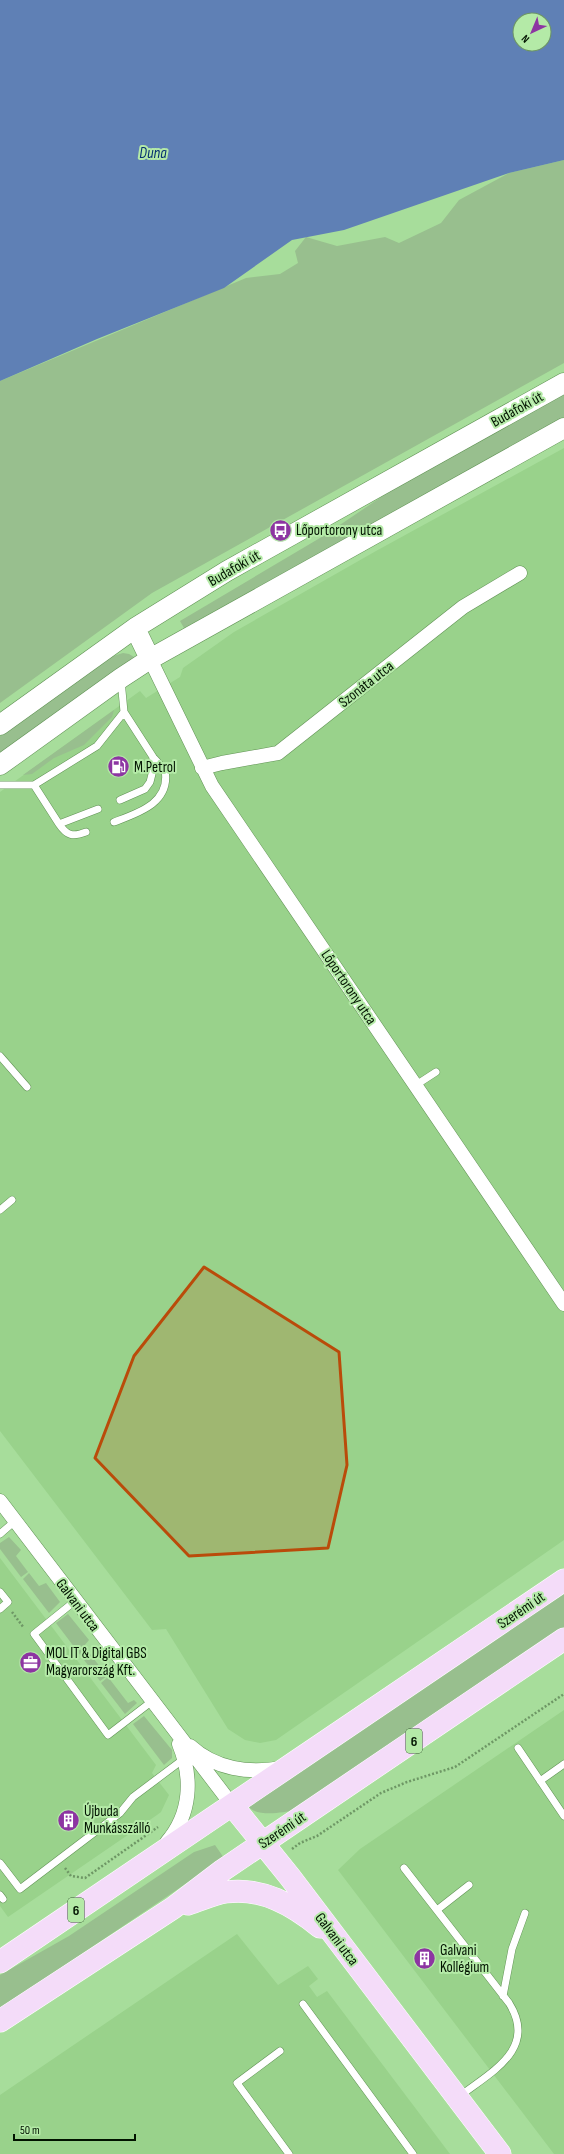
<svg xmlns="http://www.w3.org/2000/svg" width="564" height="2154" font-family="'Sofia Sans Condensed',sans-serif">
	<rect width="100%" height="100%" fill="#a7dd9b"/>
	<path fill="#99d28b" d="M564,448V1540L276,1740L260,1743L245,1740L228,1729L166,1629L152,1630L0,1431V792L140,691L146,698L180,677L183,668L234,632L376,551Z
		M0,1558L156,1765L152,1773L169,1795L161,1812L157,1815L8,1917L0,1906Z
		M564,1710V2154H554L338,1870L360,1849Z
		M237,1934L278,1985L308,1966L318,1979L309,1986L317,1997L327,1991L450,2154H0V2095Z"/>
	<path fill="#98bf8e" d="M564,160V363L152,593L0,703V381L246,278L280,274L298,263L295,251L306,237L337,246L385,237L399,243L441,223L459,200L509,173Z
		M564,393V417L184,628L180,621L325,535L396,487Z
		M123,653L129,654L134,657L0,754V736L110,657Z
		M114,710L112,717L84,745L54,758L32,774L23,775Z
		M9,1537L21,1550L16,1556L28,1572L21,1577L0,1549V1543Z
		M29,1573L39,1586L46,1583L60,1602L49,1613L23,1579Z
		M564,1592V1629L294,1810C282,1813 256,1817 248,1806Z
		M68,1614L89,1640L84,1646L107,1676L100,1681L56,1623Z
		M108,1677L128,1703L134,1700L137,1703L125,1714L101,1683Z
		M144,1716L172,1750V1758L164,1765L133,1724Z
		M215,1845L224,1858L0,2009V1975L69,1936L194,1852Z"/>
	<path fill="#5f80b5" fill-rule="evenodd" d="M0,0H564V160L509,173L344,230L292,240L224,288L97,339L0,381ZM520,20H544V44H520Z"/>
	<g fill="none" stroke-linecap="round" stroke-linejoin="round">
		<defs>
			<path id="lane" d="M0,785H34L97,746L124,712L121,680
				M34,785L59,824L98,809
				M120,800L145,789L150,782L152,774L153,757L124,712
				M114,822C138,813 171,803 165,770L153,757
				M59,824C67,836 73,837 86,832
				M0,1056L27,1087
				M416,1085L436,1072
				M0,1210L12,1200
				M0,1534L15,1521
				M0,1592L8,1602L0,1609
				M75,1601L34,1634L108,1735L151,1702
				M518,1748L564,1816
				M540,1781L564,1764
				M0,1863L20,1889L120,1813L133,1797L185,1758
				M404,1868L509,2003C538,2049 491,2072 460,2096
				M0,1895L3,1899
				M437,1910L469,1885
				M503,1996L512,1949L525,1913
				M303,2004L413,2154
				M280,2051L237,2083L289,2154"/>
			<path id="street" d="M150,659L212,786L564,1304
				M202,768L222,763L278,753L463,607L520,573
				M0,1501L232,1805
				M190,1746C215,1769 249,1774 281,1768
				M167,1842C191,1814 193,1778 179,1744"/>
			<path id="secondary" d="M135,628L150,659
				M0,725L135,628L227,571L564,383
				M0,765L121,678L150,659L564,428"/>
			<path id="primary" d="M232,1805L290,1877L500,2154
				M188,1904C201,1900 213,1894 226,1892C262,1887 293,1905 320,1927
				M0,1962L564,1580
				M0,2021L173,1908L223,1870L564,1639"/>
		</defs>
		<use href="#lane" stroke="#619355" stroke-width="8"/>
		<use href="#street" stroke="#619355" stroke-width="15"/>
		<use href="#secondary" stroke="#619355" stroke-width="21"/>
		<use href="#primary" stroke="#fff" stroke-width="23"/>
		<path stroke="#6e9765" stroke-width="2.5" stroke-dasharray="2 2" stroke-linecap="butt" d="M12,1612L24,1628
			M292,1849L300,1843L317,1836L381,1793L407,1782L455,1767L564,1694
			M65,1868L71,1876L85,1878L158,1827"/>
		<use href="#lane" stroke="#fff" stroke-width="7"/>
		<use href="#street" stroke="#fff" stroke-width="14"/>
		<use href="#secondary" stroke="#fff" stroke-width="20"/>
		<use href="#primary" stroke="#f4dcf9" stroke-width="22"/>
	</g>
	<path fill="#ba4b0a" fill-opacity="0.2" stroke="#ba4b0a" stroke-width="3" stroke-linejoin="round" d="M204,1267L339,1352L347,1465L328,1548L189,1556L95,1458L134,1356Z"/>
	<defs>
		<symbol id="bus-disc" viewBox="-11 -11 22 22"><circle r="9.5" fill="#8d35a2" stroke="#b4eaa7"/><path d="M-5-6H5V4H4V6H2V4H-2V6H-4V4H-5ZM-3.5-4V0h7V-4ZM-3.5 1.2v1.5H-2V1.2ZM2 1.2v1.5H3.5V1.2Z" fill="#fff"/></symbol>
		<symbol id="fuel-disc" viewBox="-11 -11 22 22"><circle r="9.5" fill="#8d35a2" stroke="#b4eaa7"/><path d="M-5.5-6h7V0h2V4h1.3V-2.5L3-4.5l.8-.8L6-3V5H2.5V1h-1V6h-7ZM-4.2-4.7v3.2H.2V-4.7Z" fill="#fff"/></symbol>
		<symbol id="office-disc" viewBox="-11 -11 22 22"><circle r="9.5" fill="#8d35a2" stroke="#b4eaa7"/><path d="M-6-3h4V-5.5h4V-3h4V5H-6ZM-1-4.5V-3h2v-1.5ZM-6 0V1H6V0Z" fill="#fff"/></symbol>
		<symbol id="building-disc" viewBox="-11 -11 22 22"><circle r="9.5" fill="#8d35a2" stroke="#b4eaa7"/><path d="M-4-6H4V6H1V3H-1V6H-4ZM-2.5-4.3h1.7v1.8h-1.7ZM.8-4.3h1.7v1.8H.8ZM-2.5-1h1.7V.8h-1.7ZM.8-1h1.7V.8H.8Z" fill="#fff"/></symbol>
	</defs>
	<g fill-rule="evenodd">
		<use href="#bus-disc" x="268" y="518" width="25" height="25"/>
		<use href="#fuel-disc" x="106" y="754" width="25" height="25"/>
		<use href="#office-disc" x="18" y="1650" width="25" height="25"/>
		<use href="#building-disc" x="56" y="1808" width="25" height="25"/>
		<use href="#building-disc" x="412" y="1946" width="25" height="25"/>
	</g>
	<g text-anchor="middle" stroke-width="4" stroke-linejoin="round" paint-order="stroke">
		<g fill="#b4eaa7" stroke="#375432" stroke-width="1">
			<rect x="406" y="1729" width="16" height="24" rx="3"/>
			<rect x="68" y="1898" width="16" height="24" rx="3"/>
		</g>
		<g font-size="14" font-weight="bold" fill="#021300">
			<text x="414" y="1746">6</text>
			<text x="76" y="1915">6</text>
		</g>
		<g font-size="15" fill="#021300" stroke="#b4eaa7">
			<text transform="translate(517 409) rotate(-29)" y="5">Budafoki út</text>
			<text transform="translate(234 568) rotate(-30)" y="5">Budafoki út</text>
			<text transform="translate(366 684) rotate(-38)" y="5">Szonáta utca</text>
			<text transform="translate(349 987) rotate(56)" y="5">Lőportorony utca</text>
			<text transform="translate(78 1605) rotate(53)" y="5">Galvani utca</text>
			<text transform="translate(521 1610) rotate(-34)" y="5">Szerémi út</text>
			<text transform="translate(282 1830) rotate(-34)" y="5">Szerémi út</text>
			<text transform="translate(337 1939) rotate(53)" y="5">Galvani utca</text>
		</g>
		<g font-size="15" fill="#021300" stroke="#b4eaa7" text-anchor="start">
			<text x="296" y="535">Lőportorony utca</text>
			<text x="134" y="772">M.Petrol</text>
			<text x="46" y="1658">MOL IT &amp; Digital GBS<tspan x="46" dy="17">Magyarország Kft.</tspan></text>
			<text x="84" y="1816">Újbuda<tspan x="84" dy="17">Munkásszálló</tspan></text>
			<text x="440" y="1955">Galvani<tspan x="440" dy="17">Kollégium</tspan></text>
		</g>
		<g font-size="16" font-style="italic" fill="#063171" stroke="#b4eaa7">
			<text x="153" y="158">Duna</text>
		</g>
	</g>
	<g transform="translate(532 32) rotate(224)"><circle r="19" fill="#b4eaa7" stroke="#6d9464"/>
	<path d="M0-3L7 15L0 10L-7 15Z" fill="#8d35a2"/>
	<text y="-6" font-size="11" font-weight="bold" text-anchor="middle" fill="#021300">N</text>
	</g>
	<path d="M14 2134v6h121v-6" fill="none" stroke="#021300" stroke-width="2"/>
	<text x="20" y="2134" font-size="12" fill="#021300" stroke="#b4eaa7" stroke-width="3" paint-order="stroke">50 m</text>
</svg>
